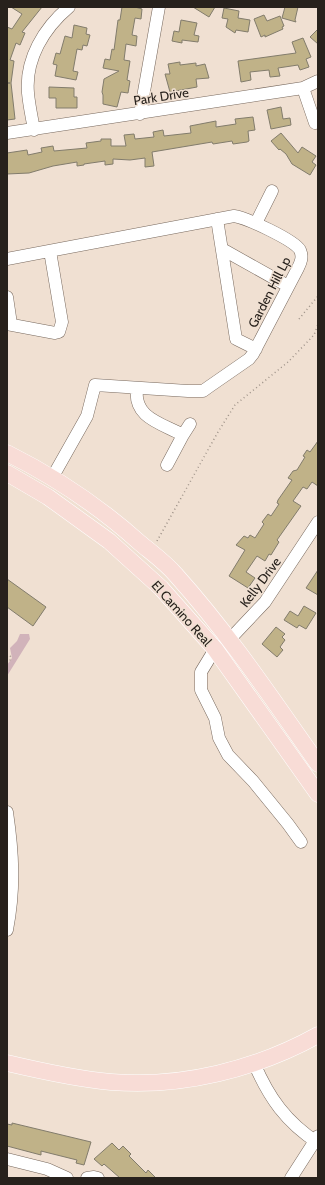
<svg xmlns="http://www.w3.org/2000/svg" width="325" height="1185" font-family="Cabin,sans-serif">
	<rect width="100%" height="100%" fill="#f0e0d2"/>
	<path fill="#d1b3ba" d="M20,634H29L30,639L7,676V665L12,658L10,648L17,641Z"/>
	<path fill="#c0b288" stroke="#827c6c" d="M11,7H42L22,32L25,33L20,45L16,43L10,60L14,61L11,83L15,119L7,120V83H10H7V27L12,29L22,14Z
		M122,7H135L142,9L141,19L135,18L132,35L137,36L136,46L126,44L124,60L130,61L127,80L130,81L128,93L121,92L117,107L103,104V95L102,92L104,79L119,71L103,68L105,59L110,60L112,49L114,50L118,20H120Z
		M193,7H215L209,17Z
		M285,7H298L295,20L296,22L282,18Z
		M224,8L239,11L238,18L250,20L248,32L236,30L235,33L226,27L228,19L222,18Z
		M264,15L267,21L280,16L284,26L282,27L283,29L265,37V35L261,37L254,19Z
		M181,20L197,23L194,35L199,36L198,42L182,40V43L172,41L174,31L179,32Z
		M74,25L87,28L86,34L90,35L87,46L83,45L82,50L77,49L73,71L78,72L76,80L55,76L57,65L53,64L56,53L60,54L65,36L72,38Z
		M318,29V44L310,37Z
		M303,38L311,57L306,59L309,67L300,70L298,65L278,68L280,76L270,77L269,70L250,72L251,80L241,82L238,61L296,53L292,42Z
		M180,62V65L196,63V66L205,64L209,78L196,79L197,87L170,92L165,74H170L168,64Z
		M49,87L74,88V97H77V108H56V98H49Z
		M281,107L283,119L290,118L291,125L271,129L267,110Z
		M253,117L255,130L248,131L249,141L247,142L233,144L232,141L213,144L212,142L152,152L154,166L145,167V158L130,160L113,159V164L105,165V161L84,164V165L77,166V162L53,166L29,173L7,174V153L27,150L28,155L42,152L41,148L53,146L54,151L87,148L86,143L101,141V139H111V146H126L124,135L134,134L135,139L154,137L153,132L163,130L164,136L191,133L190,126L216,121V127L236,124L235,119Z
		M281,133L298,153L302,147L316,156L312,162L316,165L310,175L292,164L286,154L280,149L279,150L271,141Z
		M318,441V486L312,482L307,489L303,487L293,501L301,506L277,540L279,542L271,555L269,554L265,561L257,556L246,572L255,578L248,588L229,576L245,550L236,545L244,536L248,538L250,535L255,538L264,524L262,522L268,514L271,516L279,504L277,503L278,500L292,480L288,478L293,471L297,470L305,457L303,456L307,450L310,452Z
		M318,570V595L306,588Z
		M7,579L46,607L33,626L7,607Z
		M304,606L316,613L306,629L299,625L297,628L284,620L290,611L298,616Z
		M276,627L285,634L282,637L285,640L280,647L283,650L277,657L262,644Z
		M12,1123L91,1142L84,1165L76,1163L77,1160L41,1151V1155L7,1146V1124L12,1125Z
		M112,1143L119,1150L123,1146L131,1154L129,1156L146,1173L148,1170L156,1178H120L104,1164L102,1166L94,1159Z"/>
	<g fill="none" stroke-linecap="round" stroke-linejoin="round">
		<defs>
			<path id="minor" d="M303,88L315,123
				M140,114L159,7
				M34,130C32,118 29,105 28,93C25,59 44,28 69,7
				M7,133L303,88L318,81
				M217,219L236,339L256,349
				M256,223L272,191
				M222,249L288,286
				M7,259L234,216C247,218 294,240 300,250C303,257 301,262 298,268L253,354L249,359L210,386L203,391H188L95,385L87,416L52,478
				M7,297L11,324
				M7,324L55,333L59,332L62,322L50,251
				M137,388C133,418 161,423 183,435L167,465
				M183,435L190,424
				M7,812C13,853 15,888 7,930
				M301,842L288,824L253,781L228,755L219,738L215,718L201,690V672L215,649L230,639L265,602L318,522
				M254,1063C269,1098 286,1122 318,1143
				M7,1159L47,1169L67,1178
				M87,1178L94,1177L98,1178
				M291,1178L318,1136"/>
			<path id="major" d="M7,453C55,477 100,507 140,543C152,553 166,563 176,575C229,634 273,700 318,764
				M7,473L48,497L109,541L161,588L215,649L318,794
				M7,1063C41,1071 76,1079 111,1082C181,1088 257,1069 318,1035"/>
		</defs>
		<use href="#minor" stroke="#78695e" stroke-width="13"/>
		<use href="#major" stroke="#fff" stroke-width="17"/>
		<path stroke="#9f9389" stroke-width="1.5" stroke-dasharray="1 3" stroke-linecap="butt" d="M299,319L318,296
			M157,541L218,432L235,405L288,362L314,335L318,324
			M7,656L10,655L11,658L10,660H7"/>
		<use href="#minor" stroke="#fff" stroke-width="12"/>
		<use href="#major" stroke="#f8dcd6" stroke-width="16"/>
	</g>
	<g text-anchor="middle" stroke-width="3" stroke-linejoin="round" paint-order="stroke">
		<g font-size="13" fill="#27211c" stroke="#f0e0d2">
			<text transform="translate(161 96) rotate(-9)" y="5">Park Drive</text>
			<text transform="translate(269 292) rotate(-63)" y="5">Garden Hill Lp</text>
			<text transform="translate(260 582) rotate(-53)" y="5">Kelly Drive</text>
			<text transform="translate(182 613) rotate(48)" y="5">El Camino Real</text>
		</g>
	</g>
	<rect width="325" height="1185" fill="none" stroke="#27211c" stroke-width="16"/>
</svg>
